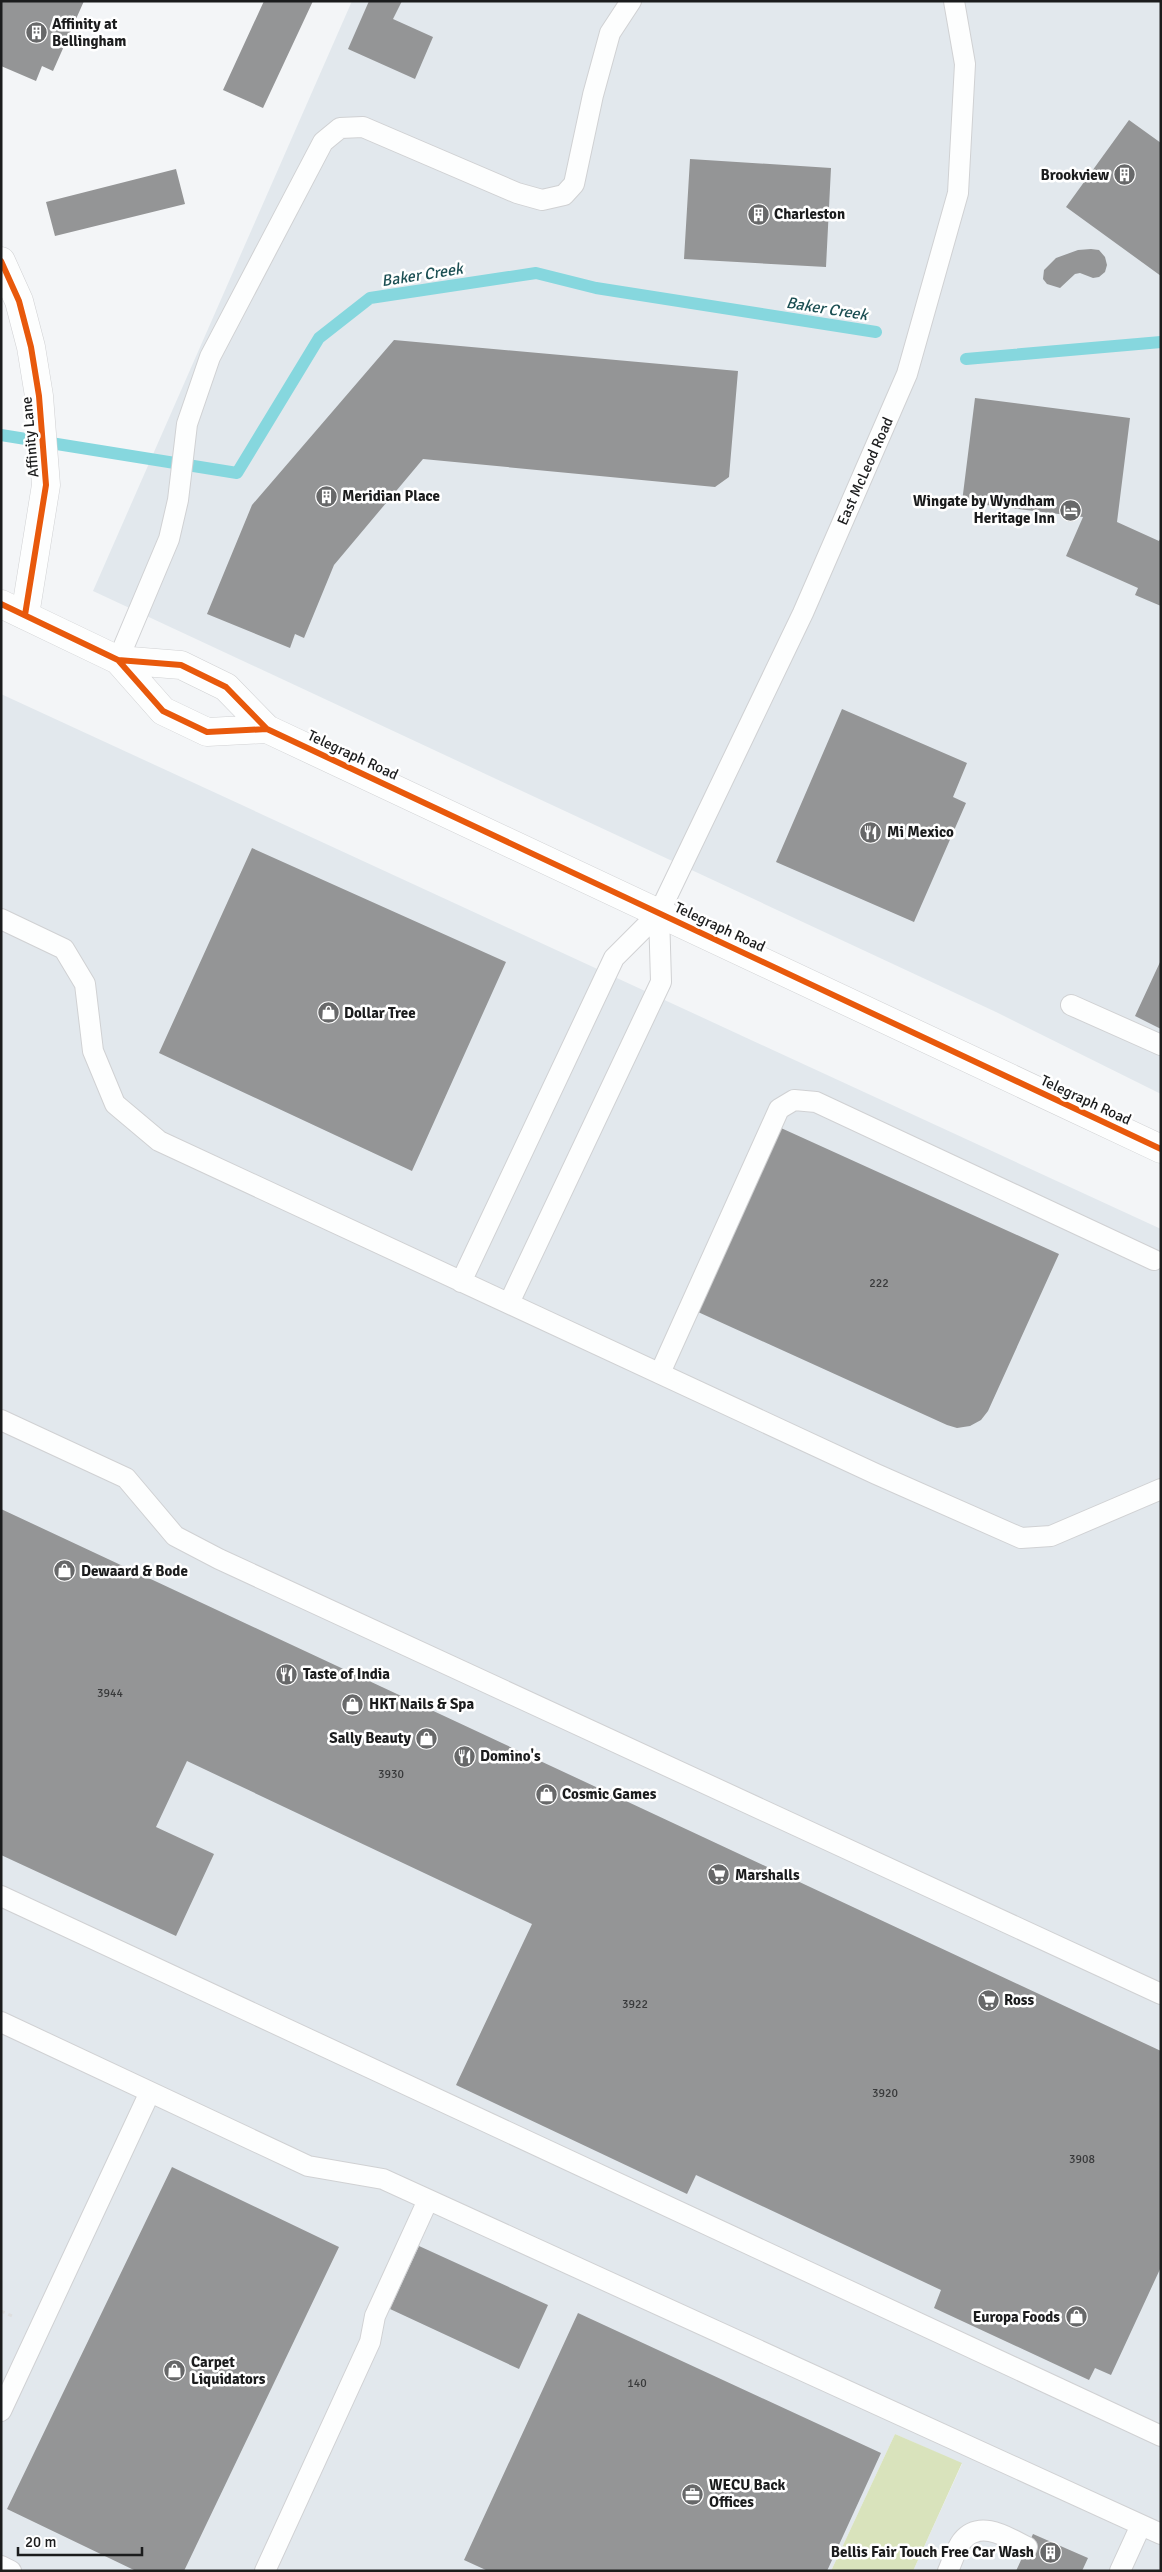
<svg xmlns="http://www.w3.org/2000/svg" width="1162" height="2572" font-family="Signika,sans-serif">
	<rect width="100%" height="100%" fill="#f3f5f7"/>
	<path fill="#e2e8ed" d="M352,1H1161V1094L996,1012L93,591Z
		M1,694L1161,1229V2571H913L962,2464L895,2434L831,2571H1Z"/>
	<path fill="#d9e3bc" d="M895,2434L962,2463L913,2571H831Z"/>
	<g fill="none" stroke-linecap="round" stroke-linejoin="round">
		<path stroke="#86d7de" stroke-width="12" d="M966,359L1161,342
			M1,435L237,473L319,338L370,298L536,273L596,288L876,332"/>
	</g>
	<path fill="#949596" d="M1,1H84L53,71L42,66L36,81L1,66Z
		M264,1H313L263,108L223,90Z
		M369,1H402L393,19L433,37L415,79L348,49Z
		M1129,120L1161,143V276L1066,207Z
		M690,159L831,168L826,267L684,259Z
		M176,169L185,204L55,236L46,202Z
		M1091,249L1099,250L1105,257L1107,265L1105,272L1099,277L1093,278L1080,273L1075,274L1060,288L1047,284L1043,279L1044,270L1056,258L1078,250Z
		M394,340L738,371L729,477L715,487L423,459L334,565L304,638L295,634L290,648L207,614L252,505Z
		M975,398L1130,418L1117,522L1159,541L1161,537V606L1135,595L1138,588L1066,556L1083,517L962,502Z
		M842,709L967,763L953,797L966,803L914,922L776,862Z
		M252,848L506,962L412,1171L159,1053Z
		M1161,960V1029L1135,1016Z
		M781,1128L1059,1254L988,1411L981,1420L970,1426L957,1428L947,1425L698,1312Z
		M1,1509L1161,2051V2267L1111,2375L1095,2368L1089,2380L934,2308L941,2290L696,2175L687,2194L456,2085L532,1924L187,1761L156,1827L214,1854L176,1936L1,1855Z
		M172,2167L339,2247L184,2571H136L7,2509Z
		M419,2246L548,2305L519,2369L390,2309Z
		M578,2313L881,2453L827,2571H488L464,2560Z
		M1033,2534L1088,2558L1082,2571H1016Z"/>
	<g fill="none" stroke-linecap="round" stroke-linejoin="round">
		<defs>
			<path id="service" d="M118,660L169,539L178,500L187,424L210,357L323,142L340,128L363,127L517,193L542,200L564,195L574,184L593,95L610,33L631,1
				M1,919L64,949L85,984L93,1051L115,1104L159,1141L876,1474L1021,1538L1051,1536L1161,1489
				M1071,1005L1161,1045
				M461,1282L614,958L659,913L803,613L907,374L958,193L965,64L954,1
				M509,1303L661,982L659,913
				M660,1373L779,1109L794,1100L816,1102L1154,1260
				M1,1420L126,1478L175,1536L219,1559L1161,1994
				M1,1896L1161,2436
				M1,2022L308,2166L383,2179L1161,2534
				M1,2411L150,2092
				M1,2566L11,2571
				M265,2571L370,2342L375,2316L428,2200
				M948,2571C952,2562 956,2549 962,2541C980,2519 1007,2537 1027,2547
				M1120,2571L1141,2525"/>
			<path id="minor" d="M1,261L19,301L31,347L39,396L46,485L25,615"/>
			<path id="tertiary" d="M1,604L118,660L181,665L226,687L267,729L1161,1149
				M118,660L163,711L207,732L267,729"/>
		</defs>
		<use href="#service" stroke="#d0d1d3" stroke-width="22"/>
		<use href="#minor" stroke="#d0d1d3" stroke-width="29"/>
		<use href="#tertiary" stroke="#d0d1d3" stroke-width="29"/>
		<path stroke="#dedfdf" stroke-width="3" stroke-dasharray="4 4" stroke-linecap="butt" d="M1,2311L12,2316"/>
		<use href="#service" stroke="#fdfefe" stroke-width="20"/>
		<use href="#minor" stroke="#fdfefe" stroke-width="28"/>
		<use href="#tertiary" stroke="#fdfefe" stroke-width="28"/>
		<defs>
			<path id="cycleway" d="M1,261L19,301L31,347L39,396L46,485L25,615
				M1,604L118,660L181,665L226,687L267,729L1161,1149
				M118,660L163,711L207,732L267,729"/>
		</defs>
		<use href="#cycleway" stroke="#fff" stroke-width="9"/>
		<use href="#cycleway" stroke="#e8590c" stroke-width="6"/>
	</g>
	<defs>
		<symbol id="building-disc" viewBox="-11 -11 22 22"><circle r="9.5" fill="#676869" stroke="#fff"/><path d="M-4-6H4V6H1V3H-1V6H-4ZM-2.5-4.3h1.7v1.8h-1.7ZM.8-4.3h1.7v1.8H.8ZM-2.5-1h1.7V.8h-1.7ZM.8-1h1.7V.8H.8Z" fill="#fff"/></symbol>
		<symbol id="hotel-disc" viewBox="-11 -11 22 22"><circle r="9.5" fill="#676869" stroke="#fff"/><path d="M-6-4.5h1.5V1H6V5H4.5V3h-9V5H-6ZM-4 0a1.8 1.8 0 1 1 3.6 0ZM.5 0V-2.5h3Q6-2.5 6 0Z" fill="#fff"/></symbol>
		<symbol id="restaurant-disc" viewBox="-11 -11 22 22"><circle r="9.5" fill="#676869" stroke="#fff"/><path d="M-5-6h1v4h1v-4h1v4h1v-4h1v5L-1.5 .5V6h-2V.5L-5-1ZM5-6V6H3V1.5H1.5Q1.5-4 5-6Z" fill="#fff"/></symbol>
		<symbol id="shop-disc" viewBox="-11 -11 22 22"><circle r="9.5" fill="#676869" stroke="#fff"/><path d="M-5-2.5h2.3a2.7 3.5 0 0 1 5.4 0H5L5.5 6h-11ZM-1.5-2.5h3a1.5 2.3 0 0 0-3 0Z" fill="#fff"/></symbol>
		<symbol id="supermarket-disc" viewBox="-11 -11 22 22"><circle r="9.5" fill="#676869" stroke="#fff"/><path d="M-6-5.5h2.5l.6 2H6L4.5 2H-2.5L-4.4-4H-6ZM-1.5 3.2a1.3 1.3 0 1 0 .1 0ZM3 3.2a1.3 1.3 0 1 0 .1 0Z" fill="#fff"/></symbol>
		<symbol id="office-disc" viewBox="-11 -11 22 22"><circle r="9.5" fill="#676869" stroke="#fff"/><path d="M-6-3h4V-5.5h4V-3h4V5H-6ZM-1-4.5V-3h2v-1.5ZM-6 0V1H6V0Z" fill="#fff"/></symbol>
	</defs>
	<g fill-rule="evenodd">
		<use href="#building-disc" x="24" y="20" width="25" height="25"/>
		<use href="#building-disc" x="1112" y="162" width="25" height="25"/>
		<use href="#building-disc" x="746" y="202" width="25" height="25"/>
		<use href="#building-disc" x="314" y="484" width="25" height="25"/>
		<use href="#hotel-disc" x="1058" y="498" width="25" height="25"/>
		<use href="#restaurant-disc" x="858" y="820" width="25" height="25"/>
		<use href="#shop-disc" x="316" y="1000" width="25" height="25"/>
		<use href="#shop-disc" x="52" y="1558" width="25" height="25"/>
		<use href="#restaurant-disc" x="274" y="1662" width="25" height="25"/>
		<use href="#shop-disc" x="340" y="1692" width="25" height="25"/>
		<use href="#shop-disc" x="414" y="1726" width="25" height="25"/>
		<use href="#restaurant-disc" x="452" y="1744" width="25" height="25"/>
		<use href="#shop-disc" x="534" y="1782" width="25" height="25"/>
		<use href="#supermarket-disc" x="706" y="1862" width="25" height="25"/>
		<use href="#supermarket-disc" x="976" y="1988" width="25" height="25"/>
		<use href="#shop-disc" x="1064" y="2304" width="25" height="25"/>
		<use href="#shop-disc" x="162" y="2358" width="25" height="25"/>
		<use href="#office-disc" x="680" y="2482" width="25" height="25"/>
		<use href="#building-disc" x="1038" y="2540" width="25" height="25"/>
	</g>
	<g text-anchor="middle" stroke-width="5" stroke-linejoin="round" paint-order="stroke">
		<g font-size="12" fill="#393a3b">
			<text x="879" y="1287">222</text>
			<text x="110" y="1697">3944</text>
			<text x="391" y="1778">3930</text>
			<text x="635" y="2008">3922</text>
			<text x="885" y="2097">3920</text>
			<text x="1082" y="2163">3908</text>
			<text x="637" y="2387">140</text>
		</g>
		<g font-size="15" font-weight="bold" fill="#1b1c1d" stroke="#fff" text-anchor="start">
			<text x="52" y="29">Affinity at<tspan x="52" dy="17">Bellingham</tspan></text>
			<text x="1109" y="180" text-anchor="end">Brookview</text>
			<text x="774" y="219">Charleston</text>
			<text x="342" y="501">Meridian Place</text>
			<text x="1055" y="506" text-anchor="end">Wingate by Wyndham<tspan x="1055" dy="17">Heritage Inn</tspan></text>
			<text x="887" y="837">Mi Mexico</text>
			<text x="344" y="1018">Dollar Tree</text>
			<text x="81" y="1576">Dewaard &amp; Bode</text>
			<text x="303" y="1679">Taste of India</text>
			<text x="369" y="1709">HKT Nails &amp; Spa</text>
			<text x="411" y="1743" text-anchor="end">Sally Beauty</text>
			<text x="480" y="1761">Domino's</text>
			<text x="562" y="1799">Cosmic Games</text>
			<text x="735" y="1880">Marshalls</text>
			<text x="1004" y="2005">Ross</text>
			<text x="1060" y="2322" text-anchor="end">Europa Foods</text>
			<text x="191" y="2367">Carpet<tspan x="191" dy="17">Liquidators</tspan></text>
			<text x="709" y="2490">WECU Back<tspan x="709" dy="17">Offices</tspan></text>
			<text x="1034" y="2557" text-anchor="end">Bellis Fair Touch Free Car Wash</text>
		</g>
		<g font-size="15" fill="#1b1c1d" stroke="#fff">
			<text transform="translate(30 437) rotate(-95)" y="5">Affinity Lane</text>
			<text transform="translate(865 471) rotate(-66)" y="5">East McLeod Road</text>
			<text transform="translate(353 755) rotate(25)" y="5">Telegraph Road</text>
			<text transform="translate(720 927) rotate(25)" y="5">Telegraph Road</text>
			<text transform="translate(1086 1100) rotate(25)" y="5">Telegraph Road</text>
		</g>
		<g font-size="16" font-style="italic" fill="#1c4f53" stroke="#fff">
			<text transform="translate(422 274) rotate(-9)" y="6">Baker Creek</text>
			<text transform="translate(827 308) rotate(9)" y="6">Baker Creek</text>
		</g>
	</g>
	<rect width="1162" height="2572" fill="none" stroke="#1b1c1d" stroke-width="5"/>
	<path d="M18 2547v8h124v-8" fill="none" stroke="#1b1c1d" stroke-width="2.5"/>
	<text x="25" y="2547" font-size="15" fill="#1b1c1d" stroke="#ffffff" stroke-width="4" paint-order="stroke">20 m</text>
</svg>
